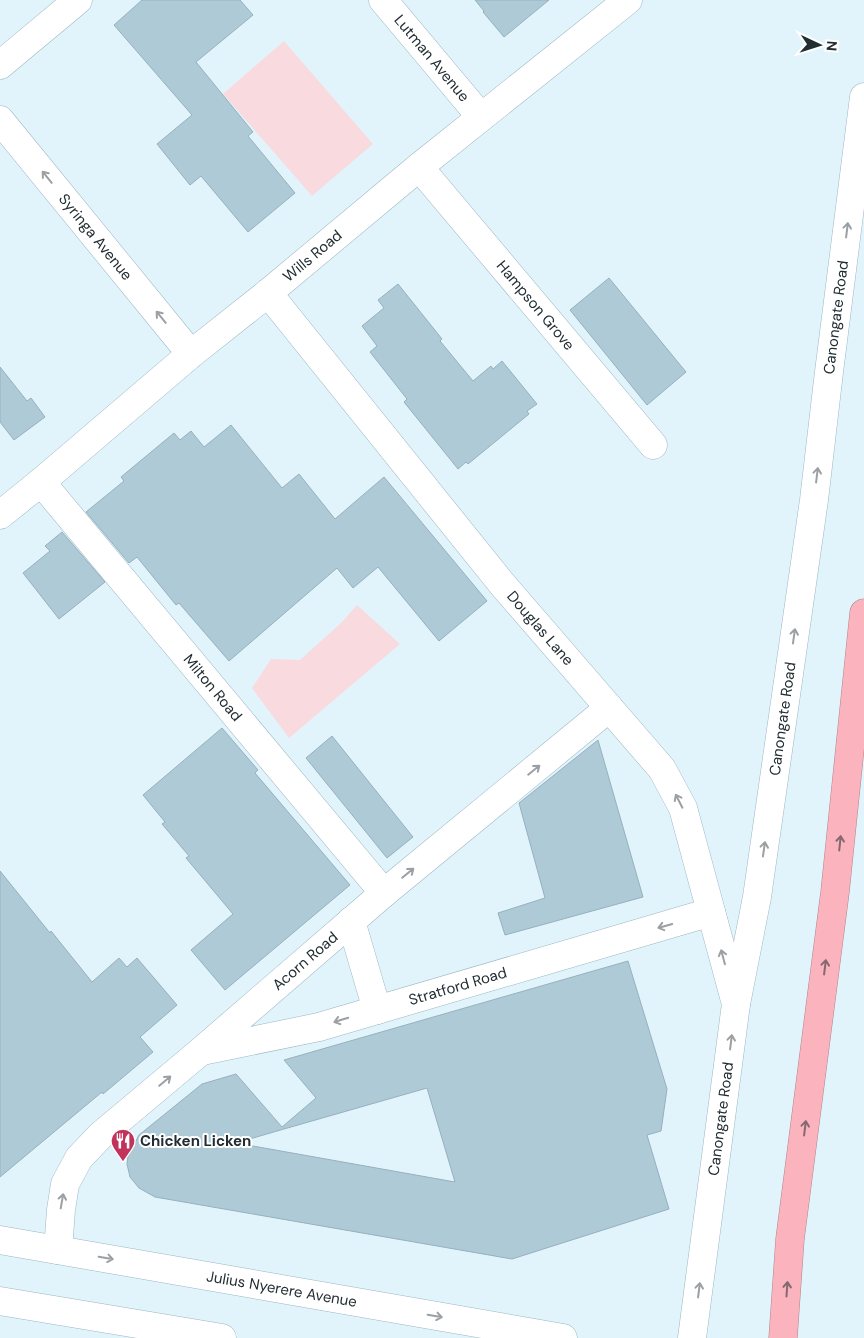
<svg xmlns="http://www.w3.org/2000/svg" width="864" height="1338" font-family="'DM Sans',sans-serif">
	<rect width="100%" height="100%" fill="#e2f4fb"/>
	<path fill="#f9dade" d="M284,41L373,144L312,196L223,94Z
		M357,605L400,644L289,738L252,688L271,659L300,660L342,622Z"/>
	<path fill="#aecad7" stroke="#95b1bd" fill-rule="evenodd" d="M142,0H240L253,15L196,62L253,132L248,136L295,193L248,232L201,176L190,185L157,144L192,115L114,25Z
		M475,0H549L504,37L483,12L484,11Z
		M609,278L686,372L647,405L570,310Z
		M398,284L442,339L440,341L473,381L491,366L493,369L502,361L537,404L527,411L529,414L468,464L466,462L458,469L404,402L407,399L370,352L377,346L362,326L384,308L378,300Z
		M0,367L27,401L31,398L45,417L14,440L0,422Z
		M231,425L282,488L299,474L335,519L384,477L487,601L439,641L378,567L353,588L337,568L229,661L179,603L176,605L137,557L129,563L86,512L124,481L121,477L174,433L180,440L191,431L204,447Z
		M62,532L105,582L59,619L23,573L50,551L45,546Z
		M222,728L258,770L255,773L350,885L225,990L191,950L233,914L186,858L189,856L162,824L165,822L143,795Z
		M332,736L413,837L387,858L306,758Z
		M598,740L643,897L505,935L498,913L545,898L519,803Z
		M0,871L50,933L51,931L92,982L119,958L127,967L137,958L177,1005L140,1037L153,1052L103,1094L102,1092L0,1177Z
		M628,961L667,1089L661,1131L647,1135L669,1209L512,1259L155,1197L139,1188L130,1177L127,1164L128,1156L139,1135L202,1084L236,1074L282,1127L316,1098L284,1060ZM427,1088L455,1182L236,1143L284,1129Z"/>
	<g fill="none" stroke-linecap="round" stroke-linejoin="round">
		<defs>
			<g id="minor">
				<path id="s1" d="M383,0L481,117"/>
				<path d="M0,65L78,0"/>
				<path id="s2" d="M0,120L191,354"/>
				<path id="s3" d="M419,167L653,445"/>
				<path id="s4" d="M268,293L502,584L662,769L683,808L736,1004"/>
				<path id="s5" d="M41,482L384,893"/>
				<path id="s6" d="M0,515L41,482L191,354L268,293L419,167L628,0"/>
				<path d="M351,921L377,1010"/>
				<path id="s7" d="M202,1051L319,1027L711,912"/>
				<path id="s8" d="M58,1250L61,1210L65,1184L79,1158L101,1135L200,1052L384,893L609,708"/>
				<path d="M0,1301L222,1338"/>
			</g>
			<g id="tertiary">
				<path id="s9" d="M692,1338L736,1004L757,897L814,500L829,372L864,97"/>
			</g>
			<g id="secondary">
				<path id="s10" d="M0,1240L563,1338"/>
			</g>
			<path id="motorway" d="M783,1338L790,1239L835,892L864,613"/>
		</defs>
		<use href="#minor" stroke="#9bb6c3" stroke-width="29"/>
		<use href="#tertiary" stroke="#9bb6c3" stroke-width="29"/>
		<use href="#secondary" stroke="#9bb6c3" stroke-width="29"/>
		<use href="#motorway" stroke="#af848d" stroke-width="29"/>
		<use href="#minor" stroke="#fff" stroke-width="28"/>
		<use href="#tertiary" stroke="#fff" stroke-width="28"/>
		<use href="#secondary" stroke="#fff" stroke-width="28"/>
		<use href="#motorway" stroke="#fbb3be" stroke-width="28"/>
	</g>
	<defs><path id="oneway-shaft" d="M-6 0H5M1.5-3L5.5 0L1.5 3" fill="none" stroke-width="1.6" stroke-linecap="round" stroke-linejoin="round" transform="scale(1.25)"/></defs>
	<g stroke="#9ca0a3">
		<use href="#oneway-shaft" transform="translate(47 177) rotate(-129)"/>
		<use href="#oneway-shaft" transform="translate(847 230) rotate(-83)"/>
		<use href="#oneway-shaft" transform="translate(161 317) rotate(-129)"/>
		<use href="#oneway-shaft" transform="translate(817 475) rotate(-83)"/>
		<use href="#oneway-shaft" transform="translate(794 636) rotate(-82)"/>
		<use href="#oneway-shaft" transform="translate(534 770) rotate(-39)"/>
		<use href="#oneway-shaft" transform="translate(679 801) rotate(-117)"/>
		<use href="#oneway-shaft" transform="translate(764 849) rotate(-82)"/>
		<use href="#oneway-shaft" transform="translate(408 873) rotate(-39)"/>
		<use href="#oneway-shaft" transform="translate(665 926) rotate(164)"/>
		<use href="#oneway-shaft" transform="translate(723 957) rotate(-105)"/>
		<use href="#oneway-shaft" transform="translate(341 1020) rotate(163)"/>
		<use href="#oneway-shaft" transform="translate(731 1042) rotate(-83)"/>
		<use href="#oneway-shaft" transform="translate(165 1081) rotate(-40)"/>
		<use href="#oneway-shaft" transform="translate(62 1201) rotate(-80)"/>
		<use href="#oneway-shaft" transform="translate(106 1258) rotate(10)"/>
		<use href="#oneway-shaft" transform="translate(699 1290) rotate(-83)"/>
		<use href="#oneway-shaft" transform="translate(435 1316) rotate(10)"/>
	</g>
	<g stroke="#846971">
		<use href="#oneway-shaft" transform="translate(840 843) rotate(-84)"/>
		<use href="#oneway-shaft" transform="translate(825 967) rotate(-83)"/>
		<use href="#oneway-shaft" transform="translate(805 1128) rotate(-83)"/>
		<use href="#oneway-shaft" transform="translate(787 1289) rotate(-86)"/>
	</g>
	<defs>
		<symbol id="restaurant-pin" viewBox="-11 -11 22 30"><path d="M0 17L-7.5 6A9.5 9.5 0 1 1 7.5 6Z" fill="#c2335b" stroke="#fff"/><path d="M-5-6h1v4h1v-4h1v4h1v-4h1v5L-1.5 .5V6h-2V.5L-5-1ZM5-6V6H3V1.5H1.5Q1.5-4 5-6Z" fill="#fff"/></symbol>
	</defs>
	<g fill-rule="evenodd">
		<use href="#restaurant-pin" x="109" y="1127" width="28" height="38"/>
	</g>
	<g text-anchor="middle" stroke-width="4" stroke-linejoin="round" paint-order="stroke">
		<g font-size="15" fill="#222d32" stroke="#fff">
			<text dy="5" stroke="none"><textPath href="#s1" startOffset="76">Lutman Avenue</textPath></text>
			<text dy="5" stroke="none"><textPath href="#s2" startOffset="151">Syringa Avenue</textPath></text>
			<text dy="5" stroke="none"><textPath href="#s6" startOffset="406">Wills Road</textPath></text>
			<text dy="5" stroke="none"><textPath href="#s3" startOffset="181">Hampson Grove</textPath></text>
			<text dy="5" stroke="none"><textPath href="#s9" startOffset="1031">Canongate Road</textPath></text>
			<text dy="5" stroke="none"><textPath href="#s4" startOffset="432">Douglas Lane</textPath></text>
			<text dy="5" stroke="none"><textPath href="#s5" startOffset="268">Milton Road</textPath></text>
			<text dy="5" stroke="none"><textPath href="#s9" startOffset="626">Canongate Road</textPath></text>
			<text dy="5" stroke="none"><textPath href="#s8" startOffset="396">Acorn Road</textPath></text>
			<text dy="5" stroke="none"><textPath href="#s7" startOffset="264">Stratford Road</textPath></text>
			<text dy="5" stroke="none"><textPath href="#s9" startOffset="221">Canongate Road</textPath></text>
			<text dy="5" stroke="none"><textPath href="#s10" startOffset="286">Julius Nyerere Avenue</textPath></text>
		</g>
		<g font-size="15" font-weight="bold" fill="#222d32" stroke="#fff" text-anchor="start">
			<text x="140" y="1146">Chicken Licken</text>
		</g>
	</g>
	<g transform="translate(819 45) rotate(94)" stroke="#ffffff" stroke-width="4" paint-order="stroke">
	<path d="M0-4L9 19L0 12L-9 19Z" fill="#222d32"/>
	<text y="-8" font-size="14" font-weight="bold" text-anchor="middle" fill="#222d32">N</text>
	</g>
</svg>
